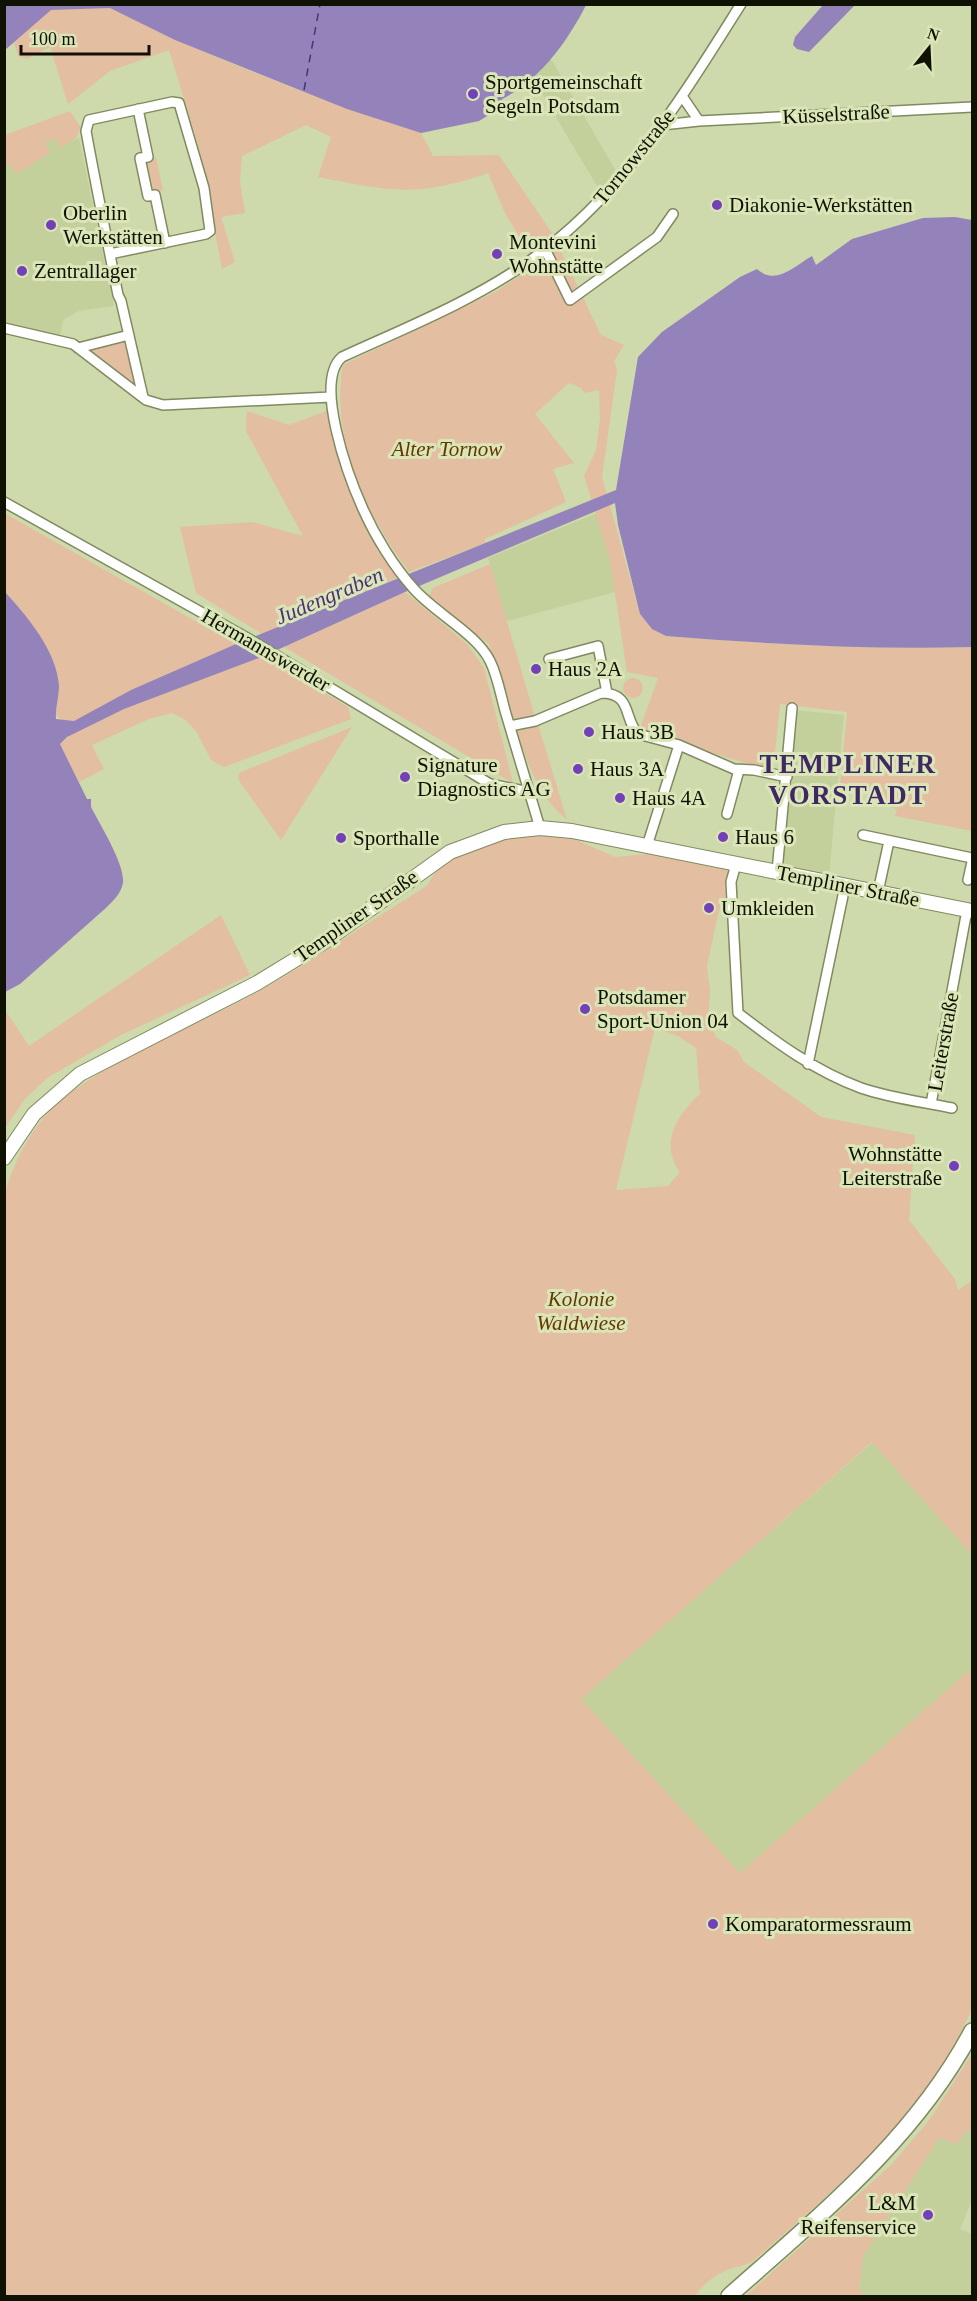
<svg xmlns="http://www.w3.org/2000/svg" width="977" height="2301" font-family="Georgia,serif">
	<rect width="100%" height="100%" fill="#ced9ac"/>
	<path fill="#c3d09b" d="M550,57L617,173L600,191L532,77Z
		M56,127L62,144L79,138L114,306L78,311L63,320L60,336L5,322V144Z
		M597,513L610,560L615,592L507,621L488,558Z
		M794,710L844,715L829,875L781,865Z
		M873,1442L972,1555V1668L740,1873L580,1699Z
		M967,2130L972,2132V2200L960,2229L972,2234V2296H867L859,2291L863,2256L939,2138L957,2144Z"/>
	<path fill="#e3bea1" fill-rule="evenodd" d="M110,8C209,57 315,99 421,133L433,156L499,155L552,233L601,335L624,345L614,361L617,370L602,477L640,614L652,629L666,636C768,644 870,650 972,647V831L895,816L897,809L883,805L884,798L859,790L840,787L847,712L780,704L773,771L639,731L658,678L627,672L610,560L584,476L596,450L600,419L599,390L585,393L581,388L569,383L535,414L574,463L553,469L566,502L485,539V543L409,572C366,514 330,439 343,365L497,291L545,259L528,252L505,213L488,173C416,198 390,191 318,177L331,137L306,125L242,156L240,181L245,213L221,217L235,262L222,269L198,144L169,50L110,71L68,104L50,47L27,59L18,56L14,42L51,10Z
		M70,111L81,128L76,138L60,148L55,138L45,143L50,153L16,174L10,164L5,167V135Z
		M156,158L163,190L149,193L142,161Z
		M125,338L135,383L132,385L91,352L92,348Z
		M329,410C344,481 357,517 399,577L262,634L196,593L180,527L252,522L303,536L246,431L247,411L289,425Z
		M4,513L236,644L131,690L74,721L62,720L55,715L5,618Z
		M490,564L535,717L515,723L489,644L429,597L433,588Z
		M405,592L468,645L484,668L513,783L284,647Z
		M264,656L348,707L351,719L224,767L211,760L196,731L184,719L172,713L149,719L92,745L104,769L79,782L60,744L73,733L124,709Z
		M623 688a10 10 0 1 1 20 0a10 10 0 1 1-20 0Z
		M538,724L567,820C538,796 528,765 517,730Z
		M352,727L281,840L238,779L239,773Z
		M522,834L574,839L615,857L648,854L728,870L724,887L728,909L719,910L707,966L710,991L708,1020L716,1037L737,1050L744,1062L821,1117L915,1135L909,1220L955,1279L958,1290L972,1281V1555L872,1442L581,1699L740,1873L972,1668V2009C923,2117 842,2183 755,2259C748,2266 739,2265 730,2269C715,2274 704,2284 695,2296H5L4,1195C12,1170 22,1146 38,1125C79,1069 192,1029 254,994C313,961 370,921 427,886C444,851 488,844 522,834ZM655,1028L678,1036L696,1048L700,1094C677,1115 659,1144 680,1172L668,1186L616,1190Z
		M221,915L250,975L121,1035L47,1078L24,1100L5,1128V1010L29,1046Z
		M972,2054V2132L967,2130L957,2144L939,2138L863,2256L859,2290L867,2296H746L891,2165L928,2122Z"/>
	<path fill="#9482ba" d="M5,4H586V5C568,41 539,81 502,99L509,110L503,112L500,108L479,121L421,133L347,109L175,40L110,8L51,10L5,50Z
		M823,5H855L809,52L797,49L793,45L795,37Z
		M955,217L972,220V647C870,650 768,644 666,636L652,629L640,614L618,525L615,503L405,592L264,656L124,709L67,737L60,744L87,799H91V807C100,825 125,864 123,883C121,893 114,900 107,907L20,984L5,992L4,591C27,616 57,651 59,686C59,697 55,708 56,719L74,721L131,690L236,644L616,490L638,357L662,332L740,277L757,269C776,286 793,267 812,256L816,265L852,239L923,218Z"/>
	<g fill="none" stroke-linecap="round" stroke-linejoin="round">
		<path stroke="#4d3176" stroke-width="1.5" stroke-dasharray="8 6" stroke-linecap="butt" d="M304,90L320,4"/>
		<defs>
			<path id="street" d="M682,96L699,121
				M138,109L148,157L140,158L148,196L155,195L165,243
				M662,125L699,121L972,107
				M545,249L570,300L657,237L673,214
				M110,254L206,234L210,231L204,188L179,103L172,102L89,120L86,131C96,186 107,240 118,295L121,301L143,397
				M4,328L73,344L146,400L163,405L331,397
				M78,348L129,335
				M4,502L249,639L490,784L529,792
				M549,659L598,646L607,693
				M510,726L535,721L601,693C633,693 623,719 638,734L679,745L647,846
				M679,745L734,769L754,770L787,777
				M727,814L739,770
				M540,828C529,790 517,752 506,714C501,697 498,677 490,661C477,634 435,613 414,589C394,567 375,536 363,509C349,478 313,382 342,357C405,328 471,302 528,262C622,197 681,99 741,4
				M863,835L972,858
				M736,864L731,882L738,1013C777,1043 815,1071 861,1088C890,1098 923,1102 952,1108
				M777,872L792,708
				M968,880L972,862
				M878,892L889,841
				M808,1064L845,886
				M931,1104L967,910"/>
			<path id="secondary" d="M4,1158L34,1114L80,1074L257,983L324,942L450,852L504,832L540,828L572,831L972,911"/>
			<path id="primary" d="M729,2296C819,2216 915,2139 972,2031"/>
		</defs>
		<use href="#street" stroke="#808a60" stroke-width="12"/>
		<use href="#secondary" stroke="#808a60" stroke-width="16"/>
		<use href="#primary" stroke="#808a60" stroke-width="18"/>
		<use href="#street" stroke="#fff" stroke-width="9"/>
		<use href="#secondary" stroke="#fff" stroke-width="14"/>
		<use href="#primary" stroke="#fff" stroke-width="15"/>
	</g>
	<g fill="#7340b7" stroke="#dbe6b8" stroke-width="2">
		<circle cx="473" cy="94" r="6"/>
		<circle cx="717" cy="205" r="6"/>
		<circle cx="51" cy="225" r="6"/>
		<circle cx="497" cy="254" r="6"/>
		<circle cx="22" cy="271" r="6"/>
		<circle cx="536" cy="669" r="6"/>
		<circle cx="589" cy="732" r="6"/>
		<circle cx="578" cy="769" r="6"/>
		<circle cx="405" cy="777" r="6"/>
		<circle cx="620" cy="798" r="6"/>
		<circle cx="723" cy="837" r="6"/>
		<circle cx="341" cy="838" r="6"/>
		<circle cx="709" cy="908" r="6"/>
		<circle cx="585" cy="1009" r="6"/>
		<circle cx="954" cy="1166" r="6"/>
		<circle cx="713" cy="1924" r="6"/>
		<circle cx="928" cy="2215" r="6"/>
	</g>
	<g text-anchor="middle" stroke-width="6" stroke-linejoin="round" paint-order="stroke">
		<g font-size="21" fill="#0f1203" stroke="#dbe6b8" text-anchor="start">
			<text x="485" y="89">Sportgemeinschaft<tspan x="485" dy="24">Segeln Potsdam</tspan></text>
			<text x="729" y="212">Diakonie-Werkstätten</text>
			<text x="63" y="220">Oberlin<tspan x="63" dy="24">Werkstätten</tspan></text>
			<text x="509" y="249">Montevini<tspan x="509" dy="24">Wohnstätte</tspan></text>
			<text x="34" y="278">Zentrallager</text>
			<text x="548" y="676">Haus 2A</text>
			<text x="601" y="739">Haus 3B</text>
			<text x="417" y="772">Signature<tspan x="417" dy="24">Diagnostics AG</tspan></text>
			<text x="590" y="776">Haus 3A</text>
			<text x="632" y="805">Haus 4A</text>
			<text x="735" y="844">Haus 6</text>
			<text x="353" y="845">Sporthalle</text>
			<text x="721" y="915">Umkleiden</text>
			<text x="597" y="1004">Potsdamer<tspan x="597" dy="24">Sport-Union 04</tspan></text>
			<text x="942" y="1161" text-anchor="end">Wohnstätte<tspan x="942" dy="24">Leiterstraße</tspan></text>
			<text x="725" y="1931">Komparatormessraum</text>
			<text x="916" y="2210" text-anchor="end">L&amp;M<tspan x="916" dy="24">Reifenservice</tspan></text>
		</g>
		<g font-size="21" fill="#0f1203" stroke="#dbe6b8">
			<text transform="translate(836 114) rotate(-3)" y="7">Küsselstraße</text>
			<text transform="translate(634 157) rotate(-51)" y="7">Tornowstraße</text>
			<text transform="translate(266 650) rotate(30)" y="7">Hermannswerder</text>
			<text transform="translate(848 886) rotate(11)" y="7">Templiner Straße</text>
			<text transform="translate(356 916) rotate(-35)" y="7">Templiner Straße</text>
			<text transform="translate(943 1042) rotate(-80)" y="7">Leiterstraße</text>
		</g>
		<g font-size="21" font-style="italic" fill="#663600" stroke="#dbe6b8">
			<text x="447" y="456">Alter Tornow</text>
			<text x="581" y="1306">Kolonie<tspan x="581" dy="24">Waldwiese</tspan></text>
		</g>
		<g font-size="22" font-style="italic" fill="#4d3176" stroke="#dbe6b8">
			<text transform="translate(329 595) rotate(-23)" y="8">Judengraben</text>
		</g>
		<g font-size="27" font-weight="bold" letter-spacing="1.5" fill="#402963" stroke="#dbe6b8">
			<text x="848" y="773">TEMPLINER<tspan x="848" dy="31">VORSTADT</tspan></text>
		</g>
	</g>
	<rect width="977" height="2301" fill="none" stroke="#0f1203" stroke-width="12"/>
	<g transform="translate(929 48) rotate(18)" stroke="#dbe6b8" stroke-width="4.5" paint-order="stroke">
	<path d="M0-4.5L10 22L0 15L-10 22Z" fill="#0f1203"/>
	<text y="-9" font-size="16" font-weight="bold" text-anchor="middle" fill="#0f1203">N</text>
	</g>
	<path d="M21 45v9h128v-9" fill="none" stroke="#0f1203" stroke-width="3"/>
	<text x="30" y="45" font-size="18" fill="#0f1203" stroke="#dbe6b8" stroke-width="4.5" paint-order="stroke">100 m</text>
</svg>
